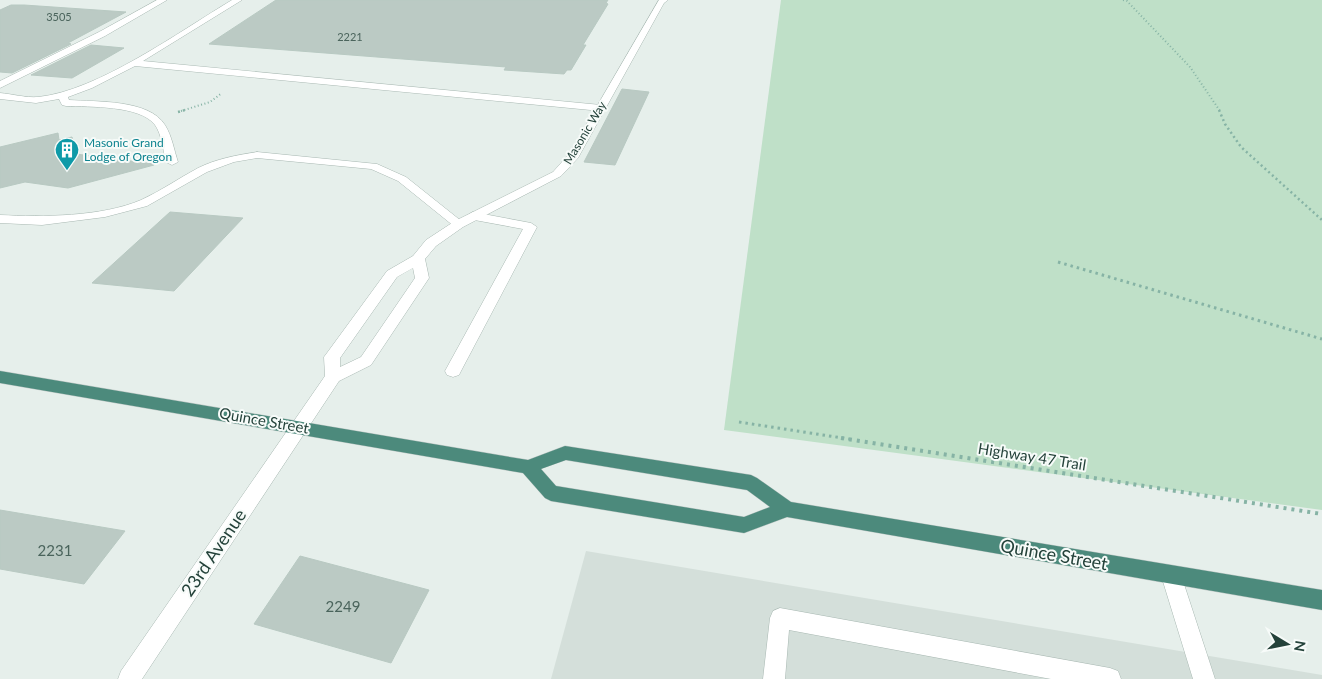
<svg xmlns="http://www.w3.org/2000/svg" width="1322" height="679" font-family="Lato,sans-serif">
	<rect width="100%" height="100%" fill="#e6efeb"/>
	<path fill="#d4dfda" d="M586,551L1322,675V679H551Z"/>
	<path fill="#bfe0c8" d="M781,0H1322V510L724,430Z"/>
	<path fill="#bbcac4" stroke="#b8c9c2" d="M276,0H608L606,3L608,4L583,45H586L571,70H567L564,74L504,70L506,67L209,44Z
		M11,5H24L126,12L68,43L71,44L12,73L0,72V10Z
		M91,45L124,48L72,78L31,75Z
		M622,89L649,92L615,165L584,162Z
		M58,133L59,140L72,137L76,154L154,164V165L68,188L25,182L0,188V147Z
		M170,212L243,218L174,291L92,283Z
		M0,510L125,531L84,584L0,569Z
		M300,556L429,590L391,663L254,624Z"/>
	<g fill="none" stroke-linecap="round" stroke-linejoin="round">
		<defs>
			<path id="service" d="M157,0H167L105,36L0,88V81L99,32Z
				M232,0H242L143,61L601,105L606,108L601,111L135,66L92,88L68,97L69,100C96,102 149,99 165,125C172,136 174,150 178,162L172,165L166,162C163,150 162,135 155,125C140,105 89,107 66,106L62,105L59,99L36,103L0,99V93C12,94 26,98 38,97C98,91 180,31 232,0Z
				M257,152L377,164L406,177L465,224L459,228L455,227L398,181L371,169L257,158L234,162L207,172L147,206L105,217L42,225L0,223V215C43,217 101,217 141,200C161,191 179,178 198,168C216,159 237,155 257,152Z
				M473,212L531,223L537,227L461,371L459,375L453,377L447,375L445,371L523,229L469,219L467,216Z
				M1171,566L1178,568L1181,575L1215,679H1193L1161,575L1164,568Z
				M780,608L1110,668L1118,671L1121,679H1051L789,630L785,679H763L770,618L773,611Z"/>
			<path id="minor" d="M659,0H668L664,3L578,158L561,176L463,227L436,246L425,259L429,278L371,365L339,381L142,679H118L121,671L325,376L324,357L327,353L387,271L413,256L426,240L455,221L553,172L569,154ZM413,268L415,278L361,357L340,367V358L397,277Z"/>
			<path id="trunk" d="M0,371L528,460L565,446L751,475L757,478L791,502L1322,590V610L787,517L744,533L551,501L545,498L523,473L0,383ZM566,460L747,490L770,507L744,517L556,486L541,469Z"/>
		</defs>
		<use href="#service" stroke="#a8b8b2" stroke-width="1"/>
		<use href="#minor" stroke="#a8b8b2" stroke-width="1"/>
		<use href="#trunk" stroke="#c2cac8" stroke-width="1"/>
		<path stroke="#86b3a5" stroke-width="2" stroke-dasharray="1 2.5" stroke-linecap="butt" d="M1123,0L1127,1L1190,67L1220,111
			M181,111L210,102L222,93"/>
		<path stroke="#86b3a5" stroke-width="2.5" stroke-dasharray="2 3" stroke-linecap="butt" d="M1219,110L1225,124L1241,147L1322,220
			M178,112L185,110"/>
		<path stroke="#86b3a5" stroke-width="3" stroke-dasharray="2.5 4" stroke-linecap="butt" d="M1058,262L1322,339
			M739,422L849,439"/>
		<path stroke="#86b3a5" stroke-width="4" stroke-dasharray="3 5" stroke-linecap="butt" d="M841,438L1322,514"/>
		<use href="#service" fill="#fff" fill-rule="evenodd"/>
		<use href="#minor" fill="#fff" fill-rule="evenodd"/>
		<use href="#trunk" fill="#4c8a7c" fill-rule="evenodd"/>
	</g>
	<defs>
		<symbol id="building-pin" viewBox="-11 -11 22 30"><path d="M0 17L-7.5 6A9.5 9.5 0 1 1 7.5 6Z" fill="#0f9aa8" stroke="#f7fbf9"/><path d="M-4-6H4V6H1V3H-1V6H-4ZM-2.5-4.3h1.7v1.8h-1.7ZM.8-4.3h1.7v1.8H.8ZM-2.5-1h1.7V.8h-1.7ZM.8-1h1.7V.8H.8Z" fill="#fff"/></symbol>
	</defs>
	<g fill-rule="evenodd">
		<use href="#building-pin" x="53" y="136" width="28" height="38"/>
	</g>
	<g text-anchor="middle" stroke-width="4" stroke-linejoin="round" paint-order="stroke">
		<g font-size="11" fill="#4a645c">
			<text x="59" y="21">3505</text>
			<text x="350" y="41">2221</text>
		</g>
		<g font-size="12" fill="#24423a" stroke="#f7fbf9">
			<text transform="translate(585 133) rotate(-59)" y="4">Masonic Way</text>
		</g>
		<g font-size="12" fill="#0d838f" stroke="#f7fbf9" text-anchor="start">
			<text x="84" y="147">Masonic Grand<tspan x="84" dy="14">Lodge of Oregon</tspan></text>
		</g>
		<g font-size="15" fill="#24423a" stroke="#f7fbf9">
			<text transform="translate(264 421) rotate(10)" y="5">Quince Street</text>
			<text transform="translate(1032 457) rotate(9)" y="5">Highway 47 Trail</text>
		</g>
		<g font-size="15" fill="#4a645c">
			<text x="55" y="556">2231</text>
			<text x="343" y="612">2249</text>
		</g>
		<g font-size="18" fill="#24423a" stroke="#f7fbf9">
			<text transform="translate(214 553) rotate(-56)" y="6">23rd Avenue</text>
			<text transform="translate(1054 555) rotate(10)" y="6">Quince Street</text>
		</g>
	</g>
	<g transform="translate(1287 644) rotate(100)" stroke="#f7fbf9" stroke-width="4" paint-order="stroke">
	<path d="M0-4L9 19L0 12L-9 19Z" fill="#24423a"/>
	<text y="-8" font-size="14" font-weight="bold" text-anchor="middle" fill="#24423a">N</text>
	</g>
</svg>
